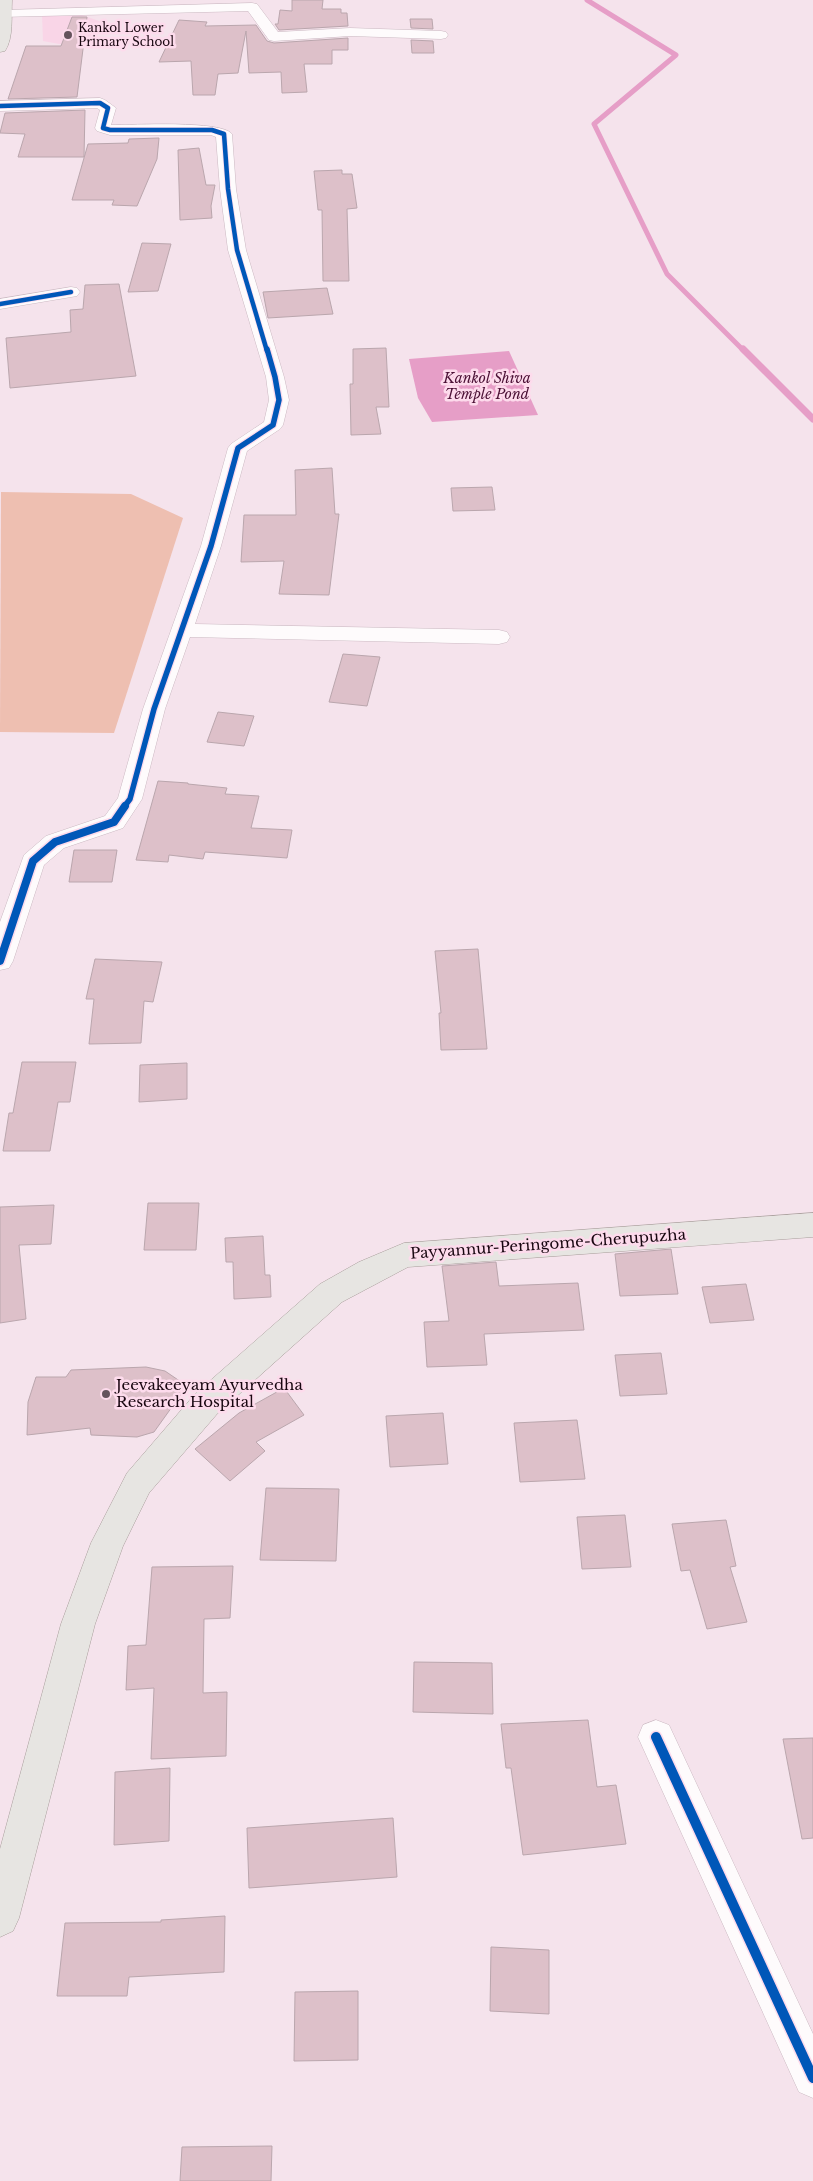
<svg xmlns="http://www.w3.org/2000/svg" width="813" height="2181" font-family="'Libre Baskerville',serif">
	<rect width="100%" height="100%" fill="#f5e3ec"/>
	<path fill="#f9d5e7" d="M76,13L102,22L105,29L70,46L43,41L42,14Z"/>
	<path fill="#eebfb1" d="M1,492L131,494L183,518L114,733L0,732Z"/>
	<path fill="#e69ec7" d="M509,351L538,415L432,422L418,398L409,359Z"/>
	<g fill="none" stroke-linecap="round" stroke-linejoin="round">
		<path stroke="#e69ec7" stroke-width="5" d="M587,0L676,55L594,124L667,274L744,351"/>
		<path stroke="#e69ec7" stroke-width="7" d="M743,349L813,419"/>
	</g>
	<path fill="#ddc0c9" stroke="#baa6ad" d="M292,0H323L322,9H341V13H347L348,26L279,30L275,24H278L280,10L292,11Z
		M72,17H87L77,97L8,99L26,46H61Z
		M410,19H432L433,29L411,28Z
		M179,20L207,22L205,26L256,25L267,41L274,43L348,38V50H332V64H304L307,92L282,93L281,72L249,73L246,31L238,73L218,74L215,95H193L191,61L159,62Z
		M411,40L433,41L434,53H412Z
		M85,110L84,157H18L25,134L0,133L5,113Z
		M159,138L157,159L137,206L112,205L114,200H72L88,144L128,143L129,139Z
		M199,148L206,185H215L211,206L212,218L180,220L178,150Z
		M342,170V174H352L357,208L347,209L349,281H323L322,210H318L314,171Z
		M142,243L171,244L158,291L128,292Z
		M119,284L136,376L10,388L6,338L71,332L70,310L83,309L85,285Z
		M327,288L333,314L268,318L263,292Z
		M386,348L389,407H376L381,434L351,435L350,384H353V349Z
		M332,468L335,514H339L329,595L279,594L284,561L241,562L244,515H296L295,470Z
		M492,487L495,510L453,511L451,488Z
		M343,654L380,657L367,706L329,702Z
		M218,712L254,716L244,746L207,742Z
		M158,781L188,783V784L227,788L225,794L259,796L251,828L292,830L287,858L205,852L203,859L169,855L168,862L136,860Z
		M74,850H117L112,882H69Z
		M478,949L487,1049L441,1050L439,1013H441L435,951Z
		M95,959L162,962L153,1002L144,1001L141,1043L89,1044L94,999H86Z
		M22,1062H76L70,1102H58L50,1151H3L9,1113H13Z
		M187,1063V1099L139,1102L140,1065Z
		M148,1203H199L196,1250H144Z
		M54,1205L51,1244L19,1245L26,1319L0,1323V1207Z
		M263,1236L265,1275H270L271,1297L234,1299L233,1262H226L225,1238Z
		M671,1249L678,1294L620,1296L615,1254Z
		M496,1262L499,1286L578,1283L584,1330L484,1334L487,1365L427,1367L424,1322L449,1321L442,1266Z
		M746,1284L754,1320L710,1323L702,1287Z
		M661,1353L667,1394L620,1396L615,1355Z
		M146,1367L165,1371L187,1386L154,1432L137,1437L91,1435L90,1428L27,1435L28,1402L36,1377H66L71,1370Z
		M284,1388L304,1415L256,1442L265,1451L230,1481L195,1449L239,1413Z
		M443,1413L448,1464L390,1467L386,1416Z
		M577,1420L585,1479L520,1482L514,1423Z
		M266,1488L339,1489L336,1561L260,1560Z
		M625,1515L631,1567L582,1569L577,1517Z
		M726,1520L736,1566L730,1567L747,1622L707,1629L690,1570L681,1571L672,1524Z
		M233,1566L230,1618L204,1619L203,1693L227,1692L226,1756L151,1759L154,1688L126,1690L128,1646L146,1645L152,1567Z
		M414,1662L492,1663L493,1714L413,1712Z
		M588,1720L597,1787L616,1785L626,1844L523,1855L511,1768H506L501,1724Z
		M813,1738V1838L802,1839L783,1739Z
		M170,1768L169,1841L114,1845L115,1772Z
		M393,1818L397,1877L249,1888L247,1828Z
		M225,1916L224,1972L129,1977L127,1996H57L65,1923L161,1922V1920Z
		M491,1947L549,1950V2014L490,2011Z
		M358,1991V2060L294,2061L295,1992Z
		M272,2146L271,2181H180L182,2147Z"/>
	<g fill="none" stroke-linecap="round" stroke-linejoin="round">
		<defs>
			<path id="minor" d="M252,3L257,4L278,32L350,28L441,31L446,32L448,35L446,38L441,39L350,36L274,41L269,40L248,11L0,17V11L5,10Z
				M100,98L105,100L116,108L111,125C132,125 222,120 232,134L236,189L246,250L284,377L289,400L283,425L280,429L247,451L221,546L195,624L499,630L507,632L510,637L507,642L499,644L190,637L165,709L142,799L123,828L64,848L44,865L13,961L9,968L0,970V922L24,855L46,836L105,816L118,798L143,709L201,546L228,448L231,444L264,422L269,400L266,377L228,250L220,189L216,137L211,135H110L97,131L95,128L100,110L97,108L0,111V101Z
				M71,287L77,288L80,292L77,296L0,309V299Z
				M656,1720L669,1725L813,2034V2098L799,2092L638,1737L643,1725Z"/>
			<path id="major" d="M0,0H12C11,16 14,37 5,51L0,52Z
				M813,1213V1237L408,1267L342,1302L217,1414L149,1493L123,1546L95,1624L19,1918L13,1931L0,1937V1849L61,1624L91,1543L127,1473L195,1394L320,1284L359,1262L404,1243Z"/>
		</defs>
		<use href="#minor" stroke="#cbb9c2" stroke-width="1"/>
		<use href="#major" stroke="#a89e9b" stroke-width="1"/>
		<use href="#minor" fill="#fefbfc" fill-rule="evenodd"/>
		<use href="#major" fill="#e7e5e2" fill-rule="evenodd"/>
		<defs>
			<path id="cycleway-far3" d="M0,106L100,103L108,108L103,128L110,130H212L224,134L228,189L237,250L267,351
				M0,304L71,292"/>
			<path id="cycleway-far2" d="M124,807L130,799L154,709L211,546L238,448L273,425L279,400L275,377L267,349"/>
			<path id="cycleway-far1" d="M0,961L33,861L55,842L114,822L125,806"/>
			<path id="cycleway" d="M656,1737L813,2078"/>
		</defs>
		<use href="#cycleway-far3" stroke="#fddbec" stroke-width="6"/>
		<use href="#cycleway-far2" stroke="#fddbec" stroke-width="8"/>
		<use href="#cycleway-far1" stroke="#fddbec" stroke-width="11"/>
		<use href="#cycleway" stroke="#fddbec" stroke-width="13"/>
		<use href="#cycleway-far3" stroke="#0057b8" stroke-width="4.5"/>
		<use href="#cycleway-far2" stroke="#0057b8" stroke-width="5.5"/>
		<use href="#cycleway-far1" stroke="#0057b8" stroke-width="8"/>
		<use href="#cycleway" stroke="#0057b8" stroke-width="10"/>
	</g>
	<g fill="#65535d" stroke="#fddbec" stroke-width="2">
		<circle cx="68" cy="35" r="5"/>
		<circle cx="106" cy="1394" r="5"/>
	</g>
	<g text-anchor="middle" stroke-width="5" stroke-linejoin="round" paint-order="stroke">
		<g font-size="12" fill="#180610" stroke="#fddbec" text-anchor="start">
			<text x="78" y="32">Kankol Lower<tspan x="78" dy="14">Primary School</tspan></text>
		</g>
		<g font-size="14" font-style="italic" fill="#4c1136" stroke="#fddbec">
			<text x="487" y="383">Kankol Shiva<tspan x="487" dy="16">Temple Pond</tspan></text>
		</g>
		<g font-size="15" fill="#180610" stroke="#fddbec">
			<text transform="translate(548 1244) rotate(-4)" y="5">Payyannur-Peringome-Cherupuzha</text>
		</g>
		<g font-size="15" fill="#180610" stroke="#fddbec" text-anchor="start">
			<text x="116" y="1390">Jeevakeeyam Ayurvedha<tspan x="116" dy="17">Research Hospital</tspan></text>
		</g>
	</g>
</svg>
